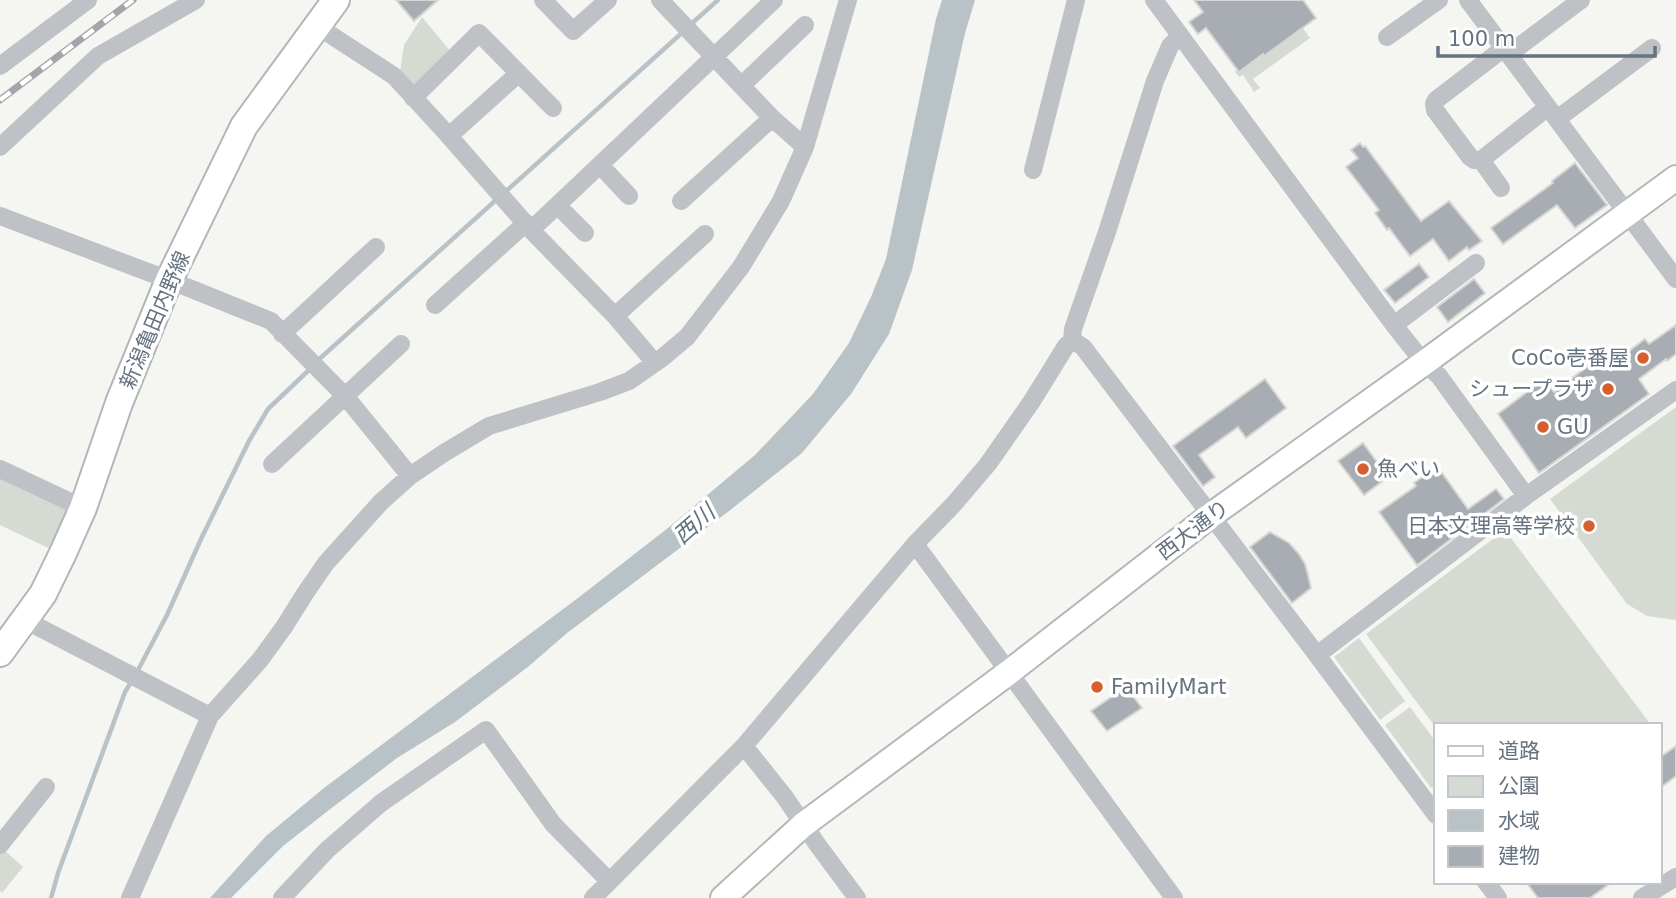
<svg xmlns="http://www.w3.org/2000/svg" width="1676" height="898" font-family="'DejaVu Sans','Noto Sans JP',sans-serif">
	<rect width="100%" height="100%" fill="#f5f5f1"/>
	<path fill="#d5dbd3" d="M422,17L452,53L413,86L400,72L404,45Z
		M1302,27L1310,38L1253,79L1260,88L1254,92L1243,75L1239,77L1235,72L1256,46L1264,56Z
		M1676,407V620L1647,616L1627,604L1550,499Z
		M0,470L82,509L59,553L0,525Z
		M1505,530L1651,725H1436V728L1366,634Z
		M1359,638L1405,701L1380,720L1334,657Z
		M1410,707L1436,742V784L1431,788L1385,725Z
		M2,848L23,867L2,893L0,891V850Z"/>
	<path fill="#b8c2c7" d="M942,0H975L965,33L912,270L889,334L851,394L802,453L729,511L567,633L529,666L455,722L397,758L329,810L283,846L231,898H210L266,836L324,788L578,598L668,528L755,455L813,394L849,343L871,297L886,259L936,19Z"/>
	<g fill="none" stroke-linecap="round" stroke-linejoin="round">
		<path stroke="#b8c2c7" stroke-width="4.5" d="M690,25L718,0
			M503,194L684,31
			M316,362L496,200
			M137,672L167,615L201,539L249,441L268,409L310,369
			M51,898L58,873L125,692L133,679"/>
	</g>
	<path fill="#a7adb3" stroke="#d6d6d4" stroke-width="2" d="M396,0H438L414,21Z
		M1194,0H1303L1316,18L1264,56L1263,54L1239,72L1206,28L1198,34L1189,22L1203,12Z
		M1360,143L1363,147L1365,146L1421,221L1449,201L1482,241L1469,250L1467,247L1449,261L1433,239L1410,256L1389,228L1387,230L1375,213L1379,210L1346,167L1358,158L1351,150Z
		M1575,163L1607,205L1575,228L1557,205L1503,244L1491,228L1553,183L1552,181Z
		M1419,264L1429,277L1395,303L1384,290Z
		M1474,279L1485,293L1448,322L1437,307Z
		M1676,325V354L1667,361L1666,359L1639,379L1649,394L1539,473L1498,414L1544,379L1554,392L1614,346L1622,356L1645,339L1649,344Z
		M1265,379L1286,408L1246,438L1238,427L1199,455L1215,477L1203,486L1173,446Z
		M1363,443L1388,477L1364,495L1338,461Z
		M1437,466L1468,509L1496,489L1504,499L1417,565L1379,512L1416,486L1414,483Z
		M1270,532L1289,543L1299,554L1305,564L1308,575L1311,588L1292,603L1250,547Z
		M1126,687L1142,708L1107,731L1091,711Z
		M1676,746V776L1660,788V757Z
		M1526,882H1612L1590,898H1538Z"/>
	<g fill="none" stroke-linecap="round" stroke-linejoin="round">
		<defs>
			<path id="secondary" d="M723,898L803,825L1008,673L1210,516L1424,363L1676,178"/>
			<path id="primary" d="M0,653L43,594L63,553L83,508L119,403L169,280L244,126L336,0"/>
		</defs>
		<use href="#secondary" stroke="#b3b7bb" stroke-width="28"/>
		<use href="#primary" stroke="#b2b5b9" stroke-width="30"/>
		<path stroke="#bec1c5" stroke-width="18" d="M543,0L573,31L608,0
			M660,0L772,118L805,147
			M1154,0L1394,325L1424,363L1439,376L1526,496
			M1468,0L1676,279
			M317,26L394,76L449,136L531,230L615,316L655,363
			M1387,37L1439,0
			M1504,48L1436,100L1434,104L1435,110L1470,157L1474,160H1481L1548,107
			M1509,54L1581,0
			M0,66L88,0
			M742,85L805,25
			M413,98L479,33L553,108
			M1557,119L1652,48
			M449,136L519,73
			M0,147L98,56L196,0
			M1481,160L1501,188
			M600,165L629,196
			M1033,170L1076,0
			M681,201L772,118
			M558,206L585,233
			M0,216L169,280L271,321L346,397L410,476
			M531,230L774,0
			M435,305L526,223
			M615,316L705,234
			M1394,325L1476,263
			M282,334L376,247
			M1072,340L1083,347L1317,655L1436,815
			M272,464L401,344
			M0,469L83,508
			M915,544L1174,898
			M25,620L210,716
			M1317,655L1526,496L1676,390
			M744,746L784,796L817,844L857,898
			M0,845L46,787
			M1486,882L1498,898
			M130,898L210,716L260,660L284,627L306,592L326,563L381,502L410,476L444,453L489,426L600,392L629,381L662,358L687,337L741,267L781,201L805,147L848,0
			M282,898L327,850L381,803L486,730L553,824L609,881
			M593,898L744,746L915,544L953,505L988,464L1032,401L1066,346L1072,340L1073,329L1107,232L1155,81L1170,46L1180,36
			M1642,898L1676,877"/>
		<use href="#secondary" stroke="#fff" stroke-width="24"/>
		<use href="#primary" stroke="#fff" stroke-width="26"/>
		<defs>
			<path id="rail" d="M0,100L133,0"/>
		</defs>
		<use href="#rail" stroke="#a2a6ab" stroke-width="7"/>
		<use href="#rail" stroke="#fff" stroke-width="4.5" stroke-dasharray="13" stroke-linecap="butt"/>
	</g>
	<g fill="#d75f2f" stroke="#fff" stroke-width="2.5">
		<circle cx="1643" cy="358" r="7"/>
		<circle cx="1608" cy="389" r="7"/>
		<circle cx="1543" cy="427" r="7"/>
		<circle cx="1363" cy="469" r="7"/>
		<circle cx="1589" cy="526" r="7"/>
		<circle cx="1097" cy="687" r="7"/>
	</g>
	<g text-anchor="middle" stroke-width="7" stroke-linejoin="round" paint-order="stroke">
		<g font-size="21" fill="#667380" stroke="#fff">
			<text transform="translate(155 320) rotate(-67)" y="7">新潟亀田内野線</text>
			<text transform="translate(1193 530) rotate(-37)" y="7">西大通り</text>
		</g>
		<g font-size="21" fill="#667380" stroke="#fff" text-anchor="end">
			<text x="1629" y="365">CoCo壱番屋</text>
			<text x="1594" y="396">シュープラザ</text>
			<text x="1557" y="434" text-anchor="start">GU</text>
			<text x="1377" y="476" text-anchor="start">魚べい</text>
			<text x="1575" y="533">日本文理高等学校</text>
			<text x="1111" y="694" text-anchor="start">FamilyMart</text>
		</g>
		<g font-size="23" font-style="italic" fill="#61747e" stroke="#fff">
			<text transform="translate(694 524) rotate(-41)" y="8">西川</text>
		</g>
	</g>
	<rect x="1434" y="723" width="228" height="161" fill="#ffffff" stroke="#c2c7cc" stroke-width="2"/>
	<rect x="1448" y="746" width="35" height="10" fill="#ffffff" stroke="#c2c7cc" stroke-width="2"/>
	<text x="1498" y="758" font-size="21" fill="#667380">道路</text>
	<rect x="1448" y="776" width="35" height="21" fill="#d5dbd3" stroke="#c2c7cc" stroke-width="2"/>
	<text x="1498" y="793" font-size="21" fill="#667380">公園</text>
	<rect x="1448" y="810" width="35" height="21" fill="#b8c2c7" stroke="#c2c7cc" stroke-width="2"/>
	<text x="1498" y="828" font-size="21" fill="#667380">水域</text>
	<rect x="1448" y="846" width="35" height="21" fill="#a7adb3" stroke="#c2c7cc" stroke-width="2"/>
	<text x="1498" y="863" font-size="21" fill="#667380">建物</text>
	<path d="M1438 46v10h217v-10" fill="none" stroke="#667380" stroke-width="3.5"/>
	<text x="1448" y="46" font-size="21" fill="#667380" stroke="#ffffff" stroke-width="5" paint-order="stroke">100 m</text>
</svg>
